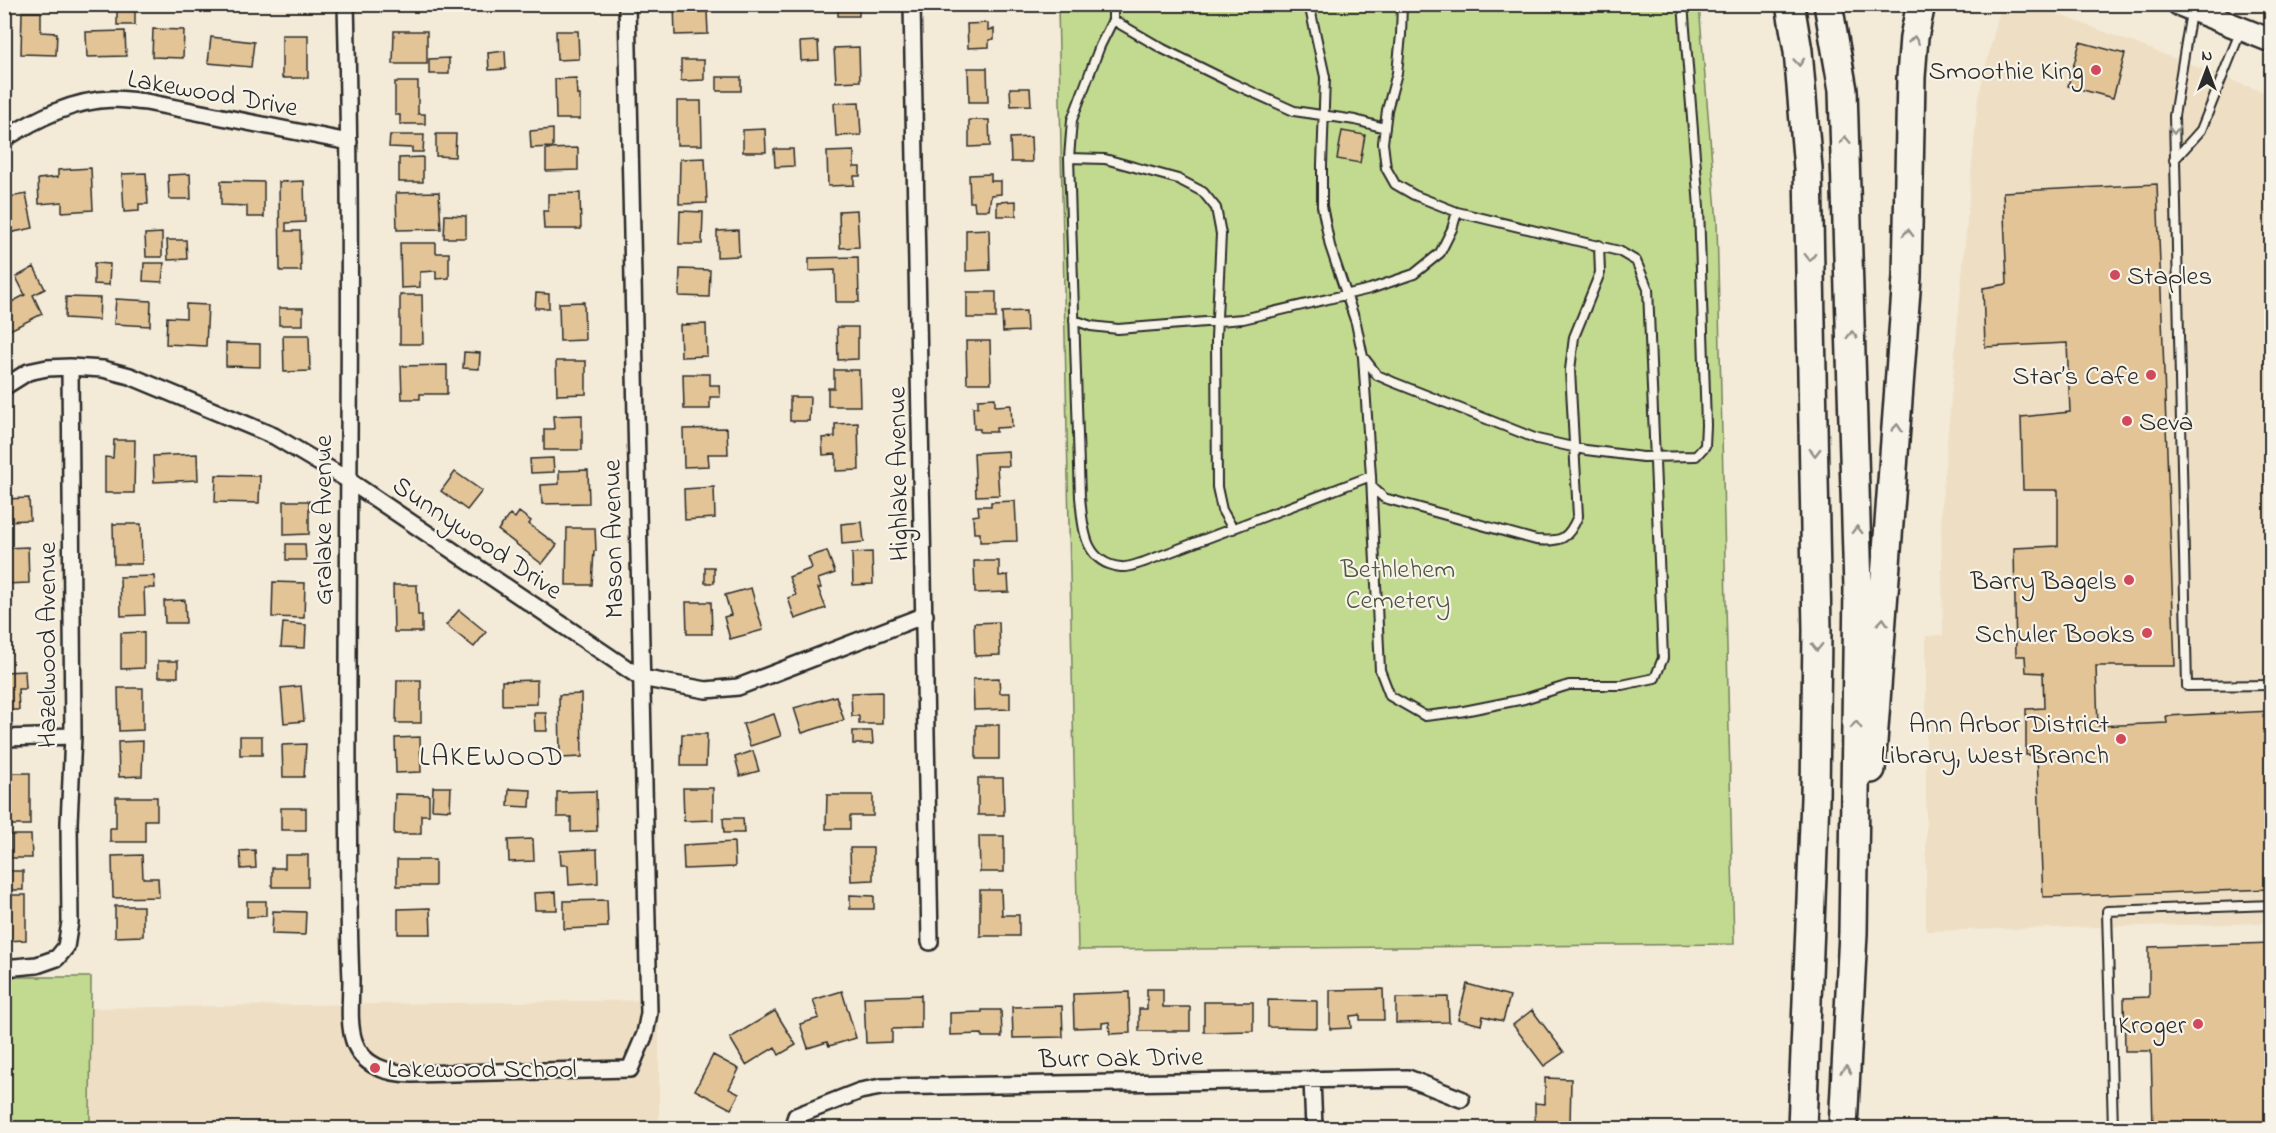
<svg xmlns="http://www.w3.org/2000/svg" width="2276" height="1133" font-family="'Indie Flower',sans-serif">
	<rect width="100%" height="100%" fill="#f3ead8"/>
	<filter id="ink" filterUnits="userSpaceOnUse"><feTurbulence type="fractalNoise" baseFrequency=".0167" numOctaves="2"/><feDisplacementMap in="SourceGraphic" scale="12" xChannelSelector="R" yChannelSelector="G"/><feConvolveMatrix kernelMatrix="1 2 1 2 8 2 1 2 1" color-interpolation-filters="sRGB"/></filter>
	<g filter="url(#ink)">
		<path fill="#eedfc4" d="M2001,5H2034L2271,95V923L1926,931V636L1943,635L1941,510L1978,98Z
			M659,1000V1128H91V1008Z"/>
		<path fill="#c2da90" stroke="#76825e" stroke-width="1.5" d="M1058,5H1699L1717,223L1734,944L1078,950Z
			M4,977H91L90,1128H5Z"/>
		<path fill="#e2c496" stroke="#2b2b2b" stroke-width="1.5" d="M553,4H582V8L553,9Z
			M674,4H700V12L707,11L708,34L675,35Z
			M838,4H859V16H838Z
			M117,6H135V25H117Z
			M22,12H41V32L57,33L56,55L21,54Z
			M988,23V30L994,29V39L989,40V47L968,48L967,24Z
			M153,29L184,30L183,58L152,57Z
			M125,31L126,56L87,57L86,32Z
			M394,31H427V64H393Z
			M556,31H578L579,59L557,60Z
			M282,35H308V78H282Z
			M211,37L254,42L251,67L208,63Z
			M818,41L819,60L801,61L800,42Z
			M2080,42L2125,54L2113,98L2068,86Z
			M859,47L860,81L836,82L834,48Z
			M505,51L506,69L489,70L488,53Z
			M449,58V74H429V59Z
			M681,60H704V80L681,81Z
			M968,68H987L988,102H969Z
			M717,77H741V91H717Z
			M576,78L577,95H580V119H556L555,79Z
			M395,82H418V114H425V124H400V115H395Z
			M1010,88H1030L1031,105L1011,106Z
			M677,101H701L702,145H677Z
			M859,102L861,135L836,136L834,103Z
			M969,120H989L990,146L969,147Z
			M553,129V147L531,148L530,131Z
			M765,129L766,152H743V130Z
			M1342,131L1365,135L1360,163L1337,159Z
			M436,134H456L455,157L436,156Z
			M390,135H424L423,152H412V148L389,147Z
			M1031,137L1032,162H1011L1010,138Z
			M578,148V170L546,171V149Z
			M774,149H793L794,166L775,167Z
			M854,151V167H860V176H854V185L828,186L827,152Z
			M423,157V182H399V158Z
			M705,158L707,203L679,204L680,159Z
			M91,168L93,210L62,212V202L39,204L38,179L58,177V170Z
			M146,173L148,204H139V211L124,212L122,174Z
			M190,174L191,199H169L168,175Z
			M991,174V181H1001V194L991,195L989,210H975L974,202H970L969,175Z
			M221,181L264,182V217H247V206L221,205Z
			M304,181L305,222L286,223V231H300L301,271H280L279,182Z
			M2157,184L2175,666H2096L2098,726L2167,723L2166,716L2272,711V889L2043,897L2037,755H2026V709L2044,708L2043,673L2026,672L2025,656H2016L2014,548L2058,546V490H2023L2021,417L2070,412L2067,343L1985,347L1983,288L2007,284L2003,192Z
			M439,192L441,229L397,230L396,193Z
			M580,193L581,229H544L543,211H548V194Z
			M26,194L33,228L9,233L7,225H4V198Z
			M1016,201V216H997V202Z
			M857,210L859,247L840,248L839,211Z
			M680,211L703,212L702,244H679Z
			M445,215L466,216V238H444Z
			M989,229L990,270L966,271V230Z
			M738,230L739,256L717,257V231Z
			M162,233V257H146L145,234Z
			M167,240H186L187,259L168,260Z
			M400,243H436V253H449V278L436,279V271L420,272V287L401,288Z
			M858,257L859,302H836L835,270L809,271V258Z
			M94,263L110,264L109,285L94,284Z
			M144,263H164L162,282L143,281Z
			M34,267L45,289L33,295L42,314L4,333V306L25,295L16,277Z
			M680,269L710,270L709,297L679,296Z
			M967,292H996V318H967Z
			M536,293L549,294V308H535Z
			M400,295H422L423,344H400Z
			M66,297L100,298L99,320L65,318Z
			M116,299L151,301L150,326L114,324Z
			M584,302L585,340L560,341L559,303Z
			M186,304L208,305L206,346L166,344L167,317L186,318Z
			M279,308H303V325H279Z
			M1026,311L1027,331L1003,332L1002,312Z
			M706,324L707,356L681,357L680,325Z
			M837,327H858V359L838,360Z
			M283,335H309L310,371L284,372Z
			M966,341H990L991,383H967Z
			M226,343L260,344V367L226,366Z
			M464,352L480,353L479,369L463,368Z
			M556,361H586V394L557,395Z
			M447,365V394H420V399H402L401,366Z
			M834,370H859L860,406H828V388H834Z
			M683,374H710V385H719L720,397H710V409H684Z
			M790,397H810L809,421H790Z
			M995,398V406L1011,405L1012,427L996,428V432H980V429H974L973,407H978V399Z
			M582,415V450H544V429H554L553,416Z
			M858,423L859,470L836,471V454L823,455L822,438L835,437V424Z
			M727,428L728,454H708L709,466L684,467L683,429Z
			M114,440H135L134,493H105V457L113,458Z
			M1008,451L1009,466H997L999,495L976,496L974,453Z
			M197,454L198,480L154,482L153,456Z
			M553,458L554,472L531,473L530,459Z
			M588,470L589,503L542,504L541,485L559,484V471Z
			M455,472L482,491L467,510L441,491Z
			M216,475L260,476L259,503L215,502Z
			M714,487L715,518L685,520L684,489Z
			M29,498L30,520L5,521L4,499Z
			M284,501H309V534L284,535Z
			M1015,501L1017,541L980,542V533H974L973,516L979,515L978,506H991V502Z
			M519,512L531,521L529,524L557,545L542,564L498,530L510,514L515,518Z
			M862,522L864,542L842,544L841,524Z
			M113,524H141L142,564H114Z
			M567,528H595L596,551H594L592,585H566Z
			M286,544H305L306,560H286Z
			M28,547L29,583L4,584V548Z
			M827,551L835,573L818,579L821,588H818L826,608L795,619L788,598L796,595L789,577L812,568L808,557Z
			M872,552L873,584L853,585L852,553Z
			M974,561H999V576L1008,575L1009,592L975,593Z
			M705,567H714V583H705Z
			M154,576L155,588H144L145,615L121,616L120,577Z
			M273,582L305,583L304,618L272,617Z
			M393,585H417L418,615H422V632H394Z
			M751,588L763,630L730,639L724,617L731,615L725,595Z
			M185,600L186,623H165L164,601Z
			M686,602H711L712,634H687Z
			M459,610L486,632L474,647L446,625Z
			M999,622L1000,655L975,656L974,623Z
			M283,623L306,625L305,648L281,647Z
			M144,632V668L121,669V633Z
			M158,661H178V677H158Z
			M25,671L26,689H18L19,710H4V672Z
			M999,678L1000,693H1010V709L974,710L973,679Z
			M397,680H421V723H396Z
			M537,680V704L502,705V681Z
			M301,686L304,721L284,723L281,688Z
			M118,688H143V730L119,731Z
			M882,692V724H859V716H852L851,693Z
			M581,694L582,757L560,758L559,695Z
			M836,696L844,720L802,733L794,708Z
			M534,713H546L547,731H535Z
			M774,714L781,736L750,746L743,724Z
			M976,725H999V759H976Z
			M853,731H872L873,744H853Z
			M682,734H707L706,766H681Z
			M240,736H262V755H240Z
			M420,737L421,772L396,773L395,738Z
			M143,741L142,776L119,777L118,742Z
			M306,744L304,777H283L282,745Z
			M753,751L759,771L740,776L735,757Z
			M5,773H30V825H4Z
			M978,778H1003L1004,815H978Z
			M433,787H451L450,810L432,809Z
			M683,788H713V820L684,821Z
			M509,789L531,790L530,807L508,806Z
			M596,791L597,831L571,832V817H557V792Z
			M395,794L429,795V815H421V834H394Z
			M827,795H873V816H850V829H826Z
			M116,797H157V820H145V842H110V828H116Z
			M281,808H306V830H281Z
			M723,818H743L744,833H724Z
			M10,835H31L32,858H10Z
			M979,836H1004V872H980Z
			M533,839L534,861L509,862L508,840Z
			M734,842L735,867L684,869L683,845Z
			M850,848H873V880L851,881Z
			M597,849L598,883L569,885L568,865H561L560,851Z
			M255,850L256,868L241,869L240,851Z
			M142,855L143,878H158L159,897L113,898L112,856Z
			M285,855H308V887H272V868H285Z
			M397,860H435V886H397Z
			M4,871H23V890H4Z
			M980,890H1001L1002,915H1019V936H980Z
			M556,892L557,910H535L534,893Z
			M4,895H26V940L4,941Z
			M850,895L874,896V909H850Z
			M607,900L608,927L564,929V901Z
			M247,901H266V916L247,917Z
			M115,906H143V936L115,937Z
			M430,908L431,934H398V909Z
			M273,911L306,912L305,935L272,934Z
			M2272,943V1128H2153L2151,1051H2125L2124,998L2149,997V947Z
			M1467,984L1510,996L1503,1021L1483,1016L1481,1025L1458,1019Z
			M1147,989H1163V1007H1190V1031H1139V1009H1147Z
			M1383,989L1384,1020H1360V1015L1350,1016L1351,1028L1330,1029V990Z
			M842,991L856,1038L829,1046L827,1042L808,1048L800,1024L819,1018L813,1000Z
			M1129,992L1130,1033L1110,1034L1109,1022L1102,1023V1027L1074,1028L1073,994Z
			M921,995V1028L892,1029V1042L866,1043L864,997Z
			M1448,997L1449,1022L1396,1023V998Z
			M1268,1000L1317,1001V1028L1268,1027Z
			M1204,1002H1253V1031L1204,1032Z
			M1062,1006L1063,1037L1013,1038L1012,1007Z
			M982,1010H1001L1002,1037H982V1034L950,1035V1013L982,1012Z
			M1532,1010L1564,1052L1544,1066L1513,1025Z
			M775,1011L796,1045L779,1055L775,1047L746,1065L730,1038Z
			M713,1055L739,1069L729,1089L739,1094L731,1109L695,1090Z
			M1545,1078L1571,1079L1570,1125L1535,1124V1103L1545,1104Z"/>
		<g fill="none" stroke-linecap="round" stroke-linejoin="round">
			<defs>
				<path id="lane" d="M1113,4V20L1100,46L1072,120L1069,158L1080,497C1083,526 1083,563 1121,567C1128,568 1137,564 1144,562L1371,476
					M1309,4L1325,77L1322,165V206L1330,246L1356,323L1363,357L1371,476L1380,670L1390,696L1425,716L1459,712L1524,699L1569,685H1622L1655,678L1663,658L1648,289L1636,261L1619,251L1457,212L1414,195L1395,184L1386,168L1383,143L1387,110L1397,73L1401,35L1402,4
					M2191,12L2174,116L2187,686L2272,685
					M1113,20L1163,49L1232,83L1294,111L1355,120L1385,128
					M1069,158L1105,159L1178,179L1203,192L1216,208L1221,234L1216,338L1217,487L1222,510L1233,529
					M2174,160L2201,130L2241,30
					M1074,320L1091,326L1118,329L1243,319L1370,289L1414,274L1440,253L1452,229L1457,212
					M1364,358L1377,375L1393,382L1537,439L1586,450L1643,457L1696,456L1705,446L1706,425L1699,207L1683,4
					M1372,487L1384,498L1536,540C1561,542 1568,540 1578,516L1570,370L1574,337L1600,273L1599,245
					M2113,1128L2107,911L2272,905"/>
				<path id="street" d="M346,4C353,264 347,525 348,785C349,850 348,915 351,980C351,999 348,1023 354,1041C363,1067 387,1073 412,1074L630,1069L645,1034L649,1013L627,4
					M912,4L930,942
					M4,139C38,118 73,100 113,99C124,99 135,101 146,102L349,142
					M4,387L28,372L47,368L70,367L103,369L130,376L274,436L348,480L641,678L706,690L738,687L925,615
					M4,738L73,736
					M4,968L37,965L57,958L66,947L70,922L69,823L73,736L70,367
					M1312,1079L1314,1128
					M792,1128L796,1116L860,1091L881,1087L1408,1078L1461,1099"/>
				<path id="primary" d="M2179,4L2272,41"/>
				<path id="highway" d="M1790,4L1798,51L1808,169L1817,630L1815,798L1802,1128
					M1828,4L1843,90L1858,588L1853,933L1843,1128
					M1871,769L1907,277L1911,77L1914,37L1921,4"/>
			</defs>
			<use href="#lane" stroke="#2b2b2b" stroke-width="12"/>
			<use href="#street" stroke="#2b2b2b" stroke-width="20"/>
			<use href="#primary" stroke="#2b2b2b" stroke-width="27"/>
			<use href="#highway" stroke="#2b2b2b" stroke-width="32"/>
			<use href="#lane" stroke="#f7f3e8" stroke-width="8"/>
			<use href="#street" stroke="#f7f3e8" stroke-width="15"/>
			<use href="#primary" stroke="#f7f3e8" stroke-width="22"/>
			<use href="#highway" stroke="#f7f3e8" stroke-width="27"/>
		</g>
		<defs><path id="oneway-chevron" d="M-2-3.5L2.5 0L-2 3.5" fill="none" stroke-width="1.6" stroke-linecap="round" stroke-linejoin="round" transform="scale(1.5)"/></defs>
		<g stroke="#918f8a">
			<use href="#oneway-chevron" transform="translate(1914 40) rotate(-83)"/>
			<use href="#oneway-chevron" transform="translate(1799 62) rotate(86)"/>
			<use href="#oneway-chevron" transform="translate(2174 130) rotate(90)"/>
			<use href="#oneway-chevron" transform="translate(1845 140) rotate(-92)"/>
			<use href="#oneway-chevron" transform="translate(1908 233) rotate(-89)"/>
			<use href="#oneway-chevron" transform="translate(1810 257) rotate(89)"/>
			<use href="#oneway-chevron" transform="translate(1852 335) rotate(-91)"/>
			<use href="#oneway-chevron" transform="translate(1897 428) rotate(-86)"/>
			<use href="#oneway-chevron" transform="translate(1815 452) rotate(89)"/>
			<use href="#oneway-chevron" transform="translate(1857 530) rotate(-91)"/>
			<use href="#oneway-chevron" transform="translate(1883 622) rotate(-86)"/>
			<use href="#oneway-chevron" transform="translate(1817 647) rotate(91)"/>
			<use href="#oneway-chevron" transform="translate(1856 725) rotate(-89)"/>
			<use href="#oneway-chevron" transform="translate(1846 1070) rotate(-87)"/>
		</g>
	</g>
	<g fill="#d1495b" stroke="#f7f3e8" stroke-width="2">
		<circle cx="2096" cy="70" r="6"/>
		<circle cx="2115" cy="275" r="6"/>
		<circle cx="2151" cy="375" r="6"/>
		<circle cx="2127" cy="421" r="6"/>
		<circle cx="2129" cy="580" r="6"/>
		<circle cx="2147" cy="633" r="6"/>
		<circle cx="2121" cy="739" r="6"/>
		<circle cx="2198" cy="1024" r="6"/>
		<circle cx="375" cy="1068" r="6"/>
	</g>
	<g text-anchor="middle" stroke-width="4.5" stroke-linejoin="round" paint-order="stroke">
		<g font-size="27" fill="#2b2b2b" stroke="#f7f3e8" text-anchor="end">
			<text x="2084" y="79">Smoothie King</text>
			<text x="2127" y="284" text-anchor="start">Staples</text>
			<text x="2139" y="384">Star’s Cafe</text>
			<text x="2139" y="430" text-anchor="start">Seva</text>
			<text x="2117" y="589">Barry Bagels</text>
			<text x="2135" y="642">Schuler Books</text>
			<text x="2109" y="732">Ann Arbor District<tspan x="2109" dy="31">Library, West Branch</tspan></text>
			<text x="2186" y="1033">Kroger</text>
			<text x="387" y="1077" text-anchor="start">Lakewood School</text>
		</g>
		<g font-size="27" fill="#2b2b2b" stroke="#f7f3e8">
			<text transform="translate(213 92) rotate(10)" y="9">Lakewood Drive</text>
			<text transform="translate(897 474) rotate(-91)" y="9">Highlake Avenue</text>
			<text transform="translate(322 520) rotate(-90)" y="9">Gralake Avenue</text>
			<text transform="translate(478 537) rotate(34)" y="9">Sunnywood Drive</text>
			<text transform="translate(612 539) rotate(-91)" y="9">Mason Avenue</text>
			<text transform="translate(46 645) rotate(-90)" y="9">Hazelwood Avenue</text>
			<text transform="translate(1121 1057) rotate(-1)" y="9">Burr Oak Drive</text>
		</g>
		<g font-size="27" fill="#515744" stroke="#f7f3e8">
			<text x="1398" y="577">Bethlehem<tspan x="1398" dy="31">Cemetery</tspan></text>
		</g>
		<g font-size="28" letter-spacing="1.5" fill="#2b2b2b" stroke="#f7f3e8">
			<text x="492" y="765">LAKEWOOD</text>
		</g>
	</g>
	<rect width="2276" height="1133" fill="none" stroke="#f7f3e8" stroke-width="24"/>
	<rect x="12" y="12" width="2252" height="1109" fill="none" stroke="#2b2b2b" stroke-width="2" filter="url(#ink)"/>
	<g transform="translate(2207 69)" stroke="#f7f3e8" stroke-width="4.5" paint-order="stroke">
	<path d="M0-4.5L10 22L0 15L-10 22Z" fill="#2b2b2b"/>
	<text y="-9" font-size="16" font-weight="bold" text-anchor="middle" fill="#2b2b2b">N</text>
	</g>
</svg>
